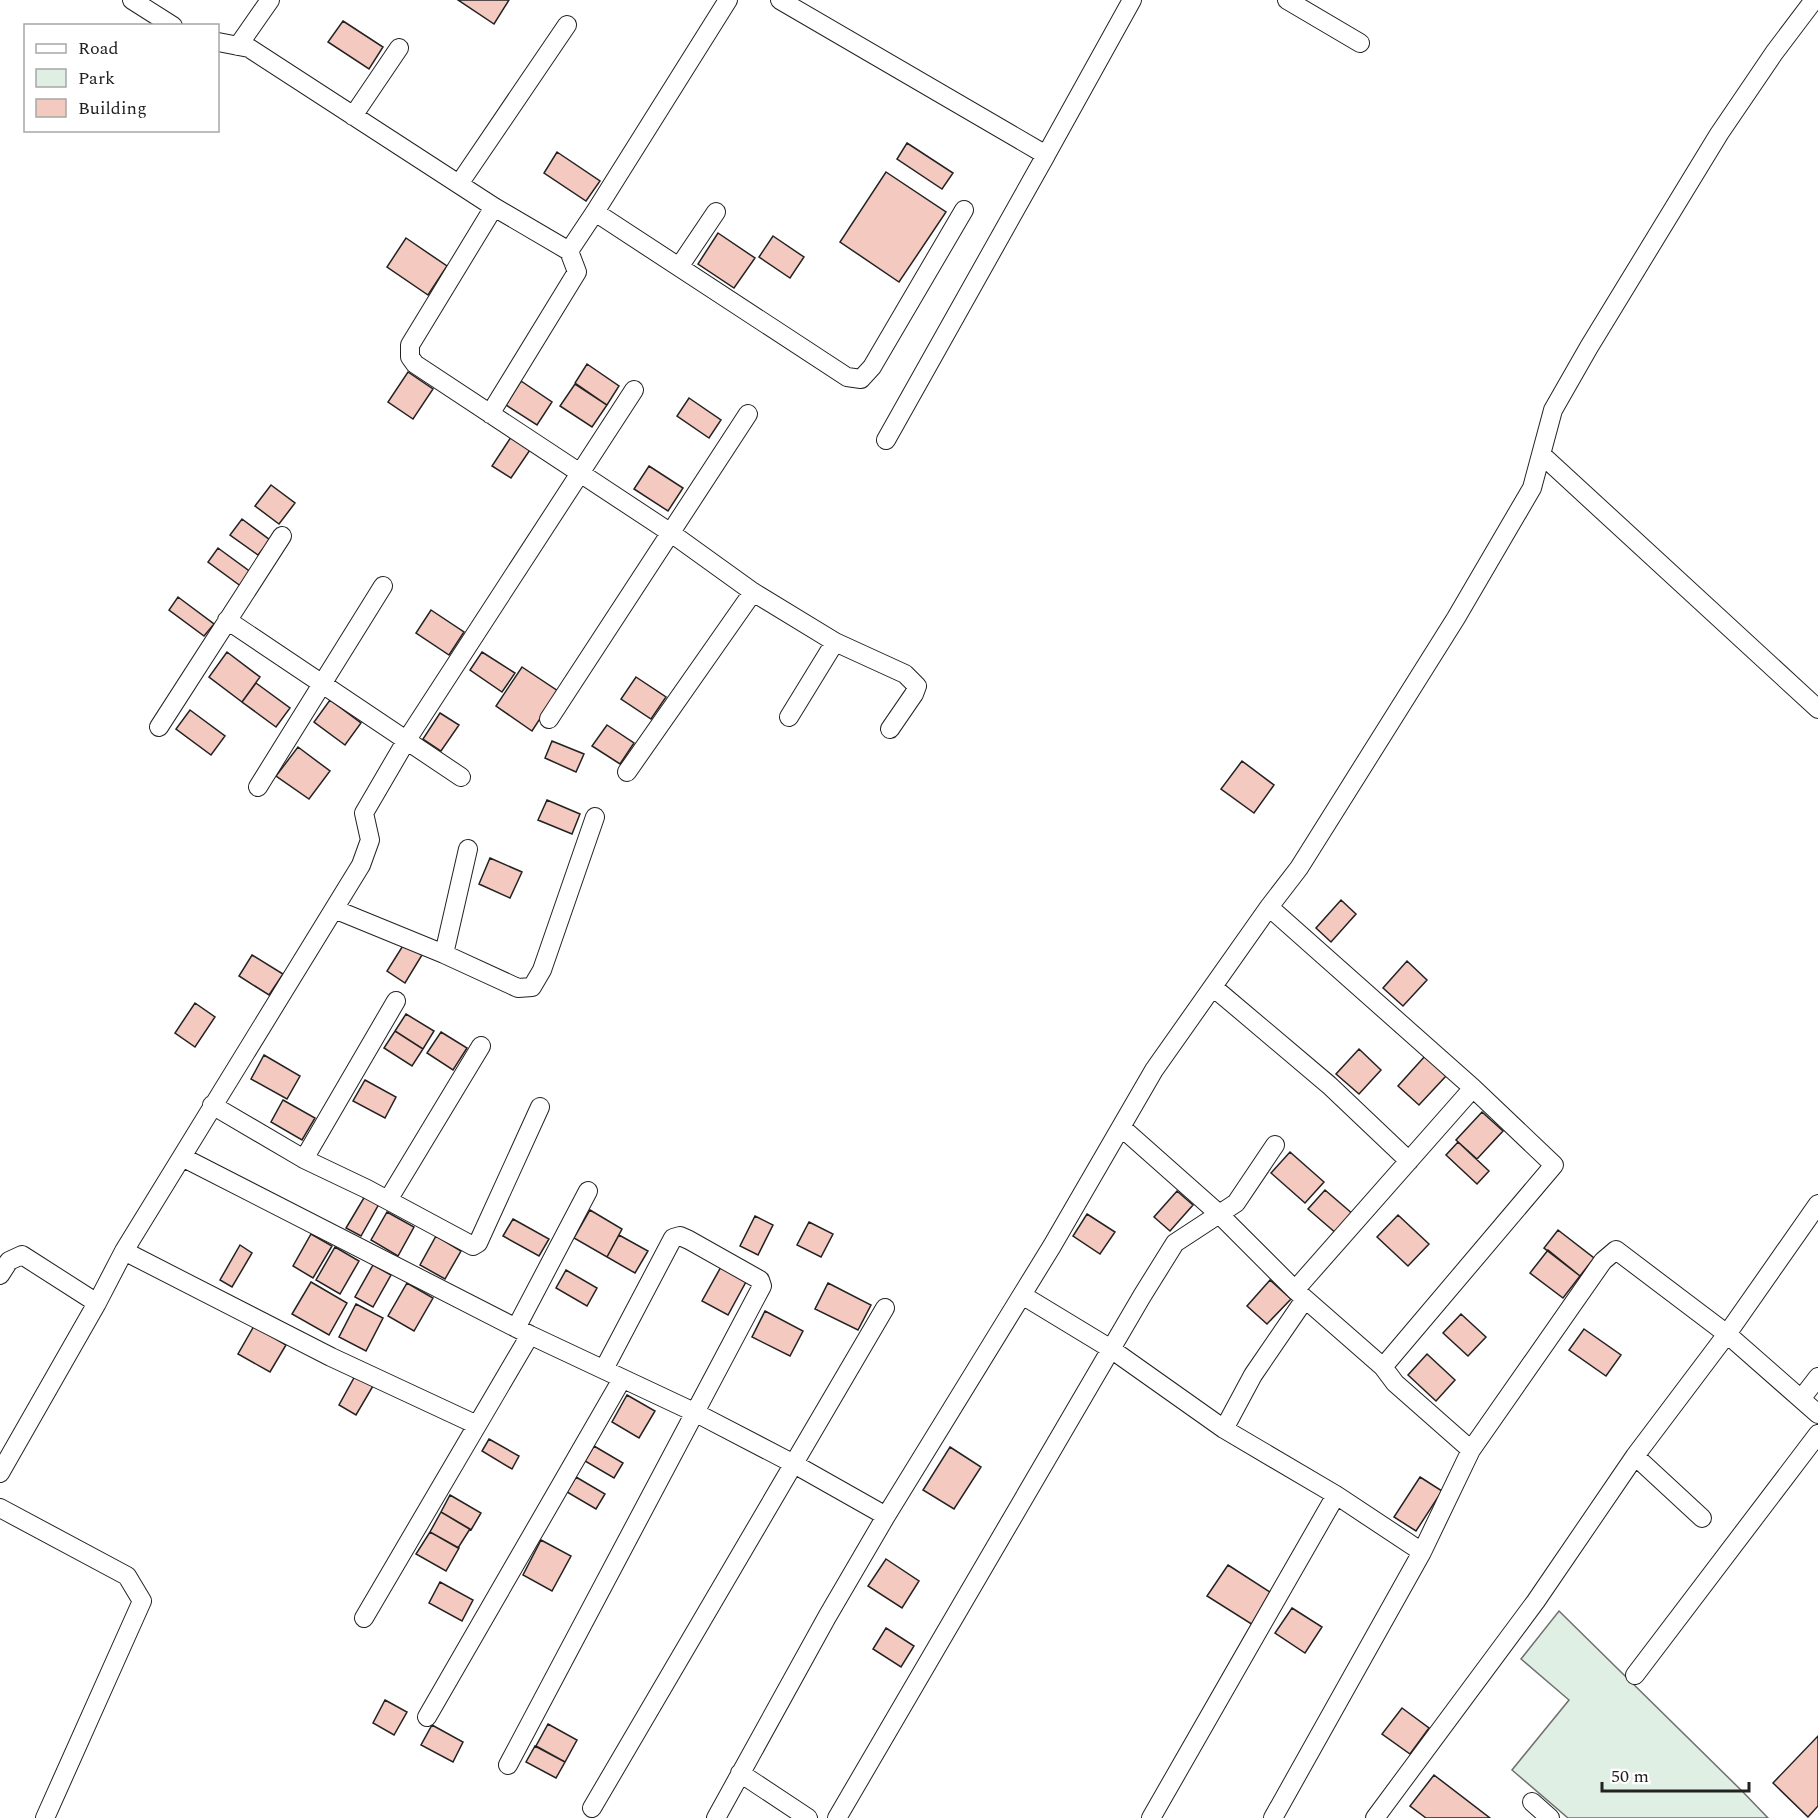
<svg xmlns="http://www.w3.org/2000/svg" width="1818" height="1818" font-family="Spectral,serif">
	<rect width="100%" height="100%" fill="#fff"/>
	<path fill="#e0efe3" stroke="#6f6f6f" stroke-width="1.5" d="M1559,1611L1743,1792L1768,1818H1568L1512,1770L1569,1700L1521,1659Z"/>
	<path fill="#f3c9c0" stroke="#222" stroke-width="1.5" d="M458,0H509L494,24Z
		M343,21L383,47L369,69L328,42Z
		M907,143L953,173L942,189L897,159Z
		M557,152L600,181L586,201L544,173Z
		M886,172L946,212L899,282L840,242Z
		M718,233L755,258L734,288L698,264Z
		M773,236L804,257L790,278L759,257Z
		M406,238L447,266L428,295L387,267Z
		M587,364L619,386L607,405L575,383Z
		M408,372L433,389L413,419L388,402Z
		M521,381L552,402L537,425L506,405Z
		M575,384L607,405L592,427L560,406Z
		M689,398L721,420L709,438L677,416Z
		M511,437L530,450L511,478L492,466Z
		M649,466L683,488L668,511L634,489Z
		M271,485L295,503L279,524L255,506Z
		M242,519L270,540L258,555L230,535Z
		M218,548L252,573L242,587L208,562Z
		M178,597L214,624L204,636L169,610Z
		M431,610L464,632L449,655L416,633Z
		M227,652L260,677L242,702L209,677Z
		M482,652L515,673L502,692L470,670Z
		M522,667L558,691L532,731L496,706Z
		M636,677L666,697L651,719L621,699Z
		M256,683L290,708L276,727L242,702Z
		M330,700L361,723L345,745L314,722Z
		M190,710L225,736L211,755L176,729Z
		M440,713L459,725L441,751L423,739Z
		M607,725L634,743L620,764L592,746Z
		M552,741L584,754L576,772L545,758Z
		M298,747L330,771L309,799L276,776Z
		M1242,761L1274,785L1254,813L1221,789Z
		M547,800L580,814L572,834L538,820Z
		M490,858L522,872L510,898L479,884Z
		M1341,900L1356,914L1331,942L1316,928Z
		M404,944L422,955L405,983L387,971Z
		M252,955L283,974L269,995L239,976Z
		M1407,961L1427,980L1403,1006L1383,988Z
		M195,1003L215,1017L195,1047L175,1033Z
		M406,1014L434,1031L423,1049L395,1031Z
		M395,1031L423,1049L412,1066L384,1048Z
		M441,1032L467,1048L453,1070L427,1053Z
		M1359,1049L1381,1070L1359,1094L1336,1074Z
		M264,1055L300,1076L287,1099L251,1079Z
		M1425,1056L1446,1076L1419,1105L1398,1086Z
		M365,1080L396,1097L385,1118L353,1101Z
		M283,1100L315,1118L302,1140L271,1122Z
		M1482,1112L1503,1131L1477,1159L1456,1140Z
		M1458,1142L1489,1171L1477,1184L1446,1155Z
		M1290,1152L1324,1182L1305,1203L1271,1173Z
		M1325,1190L1354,1215L1337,1234L1308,1209Z
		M1177,1191L1193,1205L1170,1231L1154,1217Z
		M365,1196L379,1204L361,1236L346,1228Z
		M590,1210L622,1229L607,1257L574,1238Z
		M387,1212L414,1227L398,1256L371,1240Z
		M1087,1214L1115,1232L1100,1254L1073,1236Z
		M1398,1215L1429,1244L1408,1266L1377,1237Z
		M755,1216L773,1225L758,1255L740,1246Z
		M513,1219L549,1239L539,1256L503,1236Z
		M809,1222L833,1234L821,1257L797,1245Z
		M1558,1230L1594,1258L1580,1276L1544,1248Z
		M311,1234L332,1246L313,1278L293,1266Z
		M619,1235L648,1251L635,1273L607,1257Z
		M436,1236L461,1251L445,1279L420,1265Z
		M240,1245L252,1253L232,1287L220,1280Z
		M335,1247L359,1261L340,1294L316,1280Z
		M1548,1250L1580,1276L1563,1298L1530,1273Z
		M373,1265L391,1275L373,1307L355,1297Z
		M722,1265L747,1280L728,1315L702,1301Z
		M566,1270L597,1288L587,1306L556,1288Z
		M1270,1280L1291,1299L1267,1324L1247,1306Z
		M311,1282L347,1303L329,1335L292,1314Z
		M407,1283L433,1298L414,1331L388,1316Z
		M828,1283L871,1305L858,1330L815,1309Z
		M356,1304L383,1318L366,1351L339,1337Z
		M765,1311L803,1331L790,1356L752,1337Z
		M1461,1314L1486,1337L1468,1356L1443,1333Z
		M254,1326L286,1345L270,1372L238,1354Z
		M1584,1329L1621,1355L1606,1376L1569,1350Z
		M1427,1354L1455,1380L1436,1401L1408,1375Z
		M355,1376L373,1386L356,1415L339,1405Z
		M627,1395L655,1411L639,1438L612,1422Z
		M489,1439L519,1456L512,1469L482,1451Z
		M594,1446L623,1463L614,1478L585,1461Z
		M950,1447L981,1467L954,1509L923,1490Z
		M576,1477L605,1494L596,1509L567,1492Z
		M1420,1477L1442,1491L1416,1531L1394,1517Z
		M450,1495L481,1513L471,1530L441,1512Z
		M441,1512L470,1529L458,1548L430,1532Z
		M430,1532L459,1548L446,1571L416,1554Z
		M541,1540L571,1556L552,1591L523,1575Z
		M886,1559L919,1581L902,1608L868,1586Z
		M1228,1565L1273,1594L1253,1625L1207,1596Z
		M440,1582L473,1600L462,1621L429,1603Z
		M1292,1608L1322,1627L1305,1653L1275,1633Z
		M886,1628L914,1646L901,1667L873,1649Z
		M385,1700L407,1712L394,1735L373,1723Z
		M1402,1708L1429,1728L1410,1754L1382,1734Z
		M548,1724L577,1740L565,1762L536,1746Z
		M432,1725L463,1742L453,1762L421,1745Z
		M1818,1736V1806L1808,1817L1773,1783Z
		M535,1746L565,1762L556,1778L526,1762Z
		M1434,1775L1490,1818H1426L1410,1806Z"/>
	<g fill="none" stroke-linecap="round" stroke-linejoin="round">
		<defs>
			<path id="minor" d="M132,0L173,26
				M780,0L1046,155L886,440
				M1287,0L1360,43
				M218,42L249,48L494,207L569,251L577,272L490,414
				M238,46L270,0
				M353,116L399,48
				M1046,155L1132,0
				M459,184L567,25
				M494,207L410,345V357L415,364L671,533L753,592L835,642L905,674L917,686L914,694L890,729
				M595,212L728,0
				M569,251L595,212L847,377L861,379L872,367L964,210
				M679,267L716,212
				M1542,455L1818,709
				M227,620L461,777
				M789,717L835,642
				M549,719L748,414
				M159,727L282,536
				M627,772L753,592
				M258,787L383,586
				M1269,907L1473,1088L1554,1165L1383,1367
				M334,909L444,954L518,988L532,987L542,970L595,817
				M444,954L468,849
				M1213,987L1329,1085L1409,1161
				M212,1105L304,1159L367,1189L473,1246L478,1243L540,1107
				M1121,1127L1218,1213L1295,1290L1383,1367L1395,1383L1471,1450
				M182,1157L530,1335L696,1413L794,1464L886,1516
				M304,1159L396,1001
				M388,1200L481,1046
				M124,1251L331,1357L477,1425
				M0,1275L9,1261L22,1255L97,1303
				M1295,1290L1473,1088
				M1022,1295L1111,1349L1224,1429L1336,1495L1422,1552
				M516,1328L588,1191
				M1801,1399L1818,1377
				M1224,1429L1253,1375L1305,1299
				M1635,1456L1702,1518
				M0,1473L97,1303L124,1251L361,865L370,840L364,813L406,741L634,390
				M0,1508L127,1576L142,1601L45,1818
				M364,1618L530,1335
				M1635,1675L1818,1434
				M427,1717L622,1379
				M508,1765L762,1286L760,1280L689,1240L680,1236L673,1238L604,1369
				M740,1773L808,1818
				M1532,1802L1550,1818
				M592,1808L885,1308
				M716,1818L827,1617L886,1516L1052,1246L1154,1070L1269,907L1299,868L1456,618L1532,488L1553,410L1589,347L1719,134L1774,53L1814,0
				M837,1818L1142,1296L1175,1243L1236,1203L1275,1145
				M1151,1818L1336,1495
				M1273,1818L1422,1552L1471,1450L1603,1261L1616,1250L1727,1334L1818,1414
				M1375,1818L1536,1601L1635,1456L1727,1334L1818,1204"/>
		</defs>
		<use href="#minor" stroke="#222" stroke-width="20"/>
		<use href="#minor" stroke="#fff" stroke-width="18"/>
	</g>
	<rect x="24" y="24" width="195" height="108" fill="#ffffff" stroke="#a7a7a7" stroke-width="1.5"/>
	<rect x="36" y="44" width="30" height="9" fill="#ffffff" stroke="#a7a7a7" stroke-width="1.5"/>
	<text x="78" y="54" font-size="18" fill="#222222">Road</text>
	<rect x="36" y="69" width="30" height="18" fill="#e0efe3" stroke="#a7a7a7" stroke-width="1.5"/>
	<text x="78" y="84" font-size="18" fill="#222222">Park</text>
	<rect x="36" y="99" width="30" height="18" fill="#f3c9c0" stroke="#a7a7a7" stroke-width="1.5"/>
	<text x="78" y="114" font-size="18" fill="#222222">Building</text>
	<path d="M1602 1782v9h147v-9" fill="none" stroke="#222222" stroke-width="3"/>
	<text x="1611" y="1782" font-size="18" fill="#222222" stroke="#ffffff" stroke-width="4.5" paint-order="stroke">50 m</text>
</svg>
